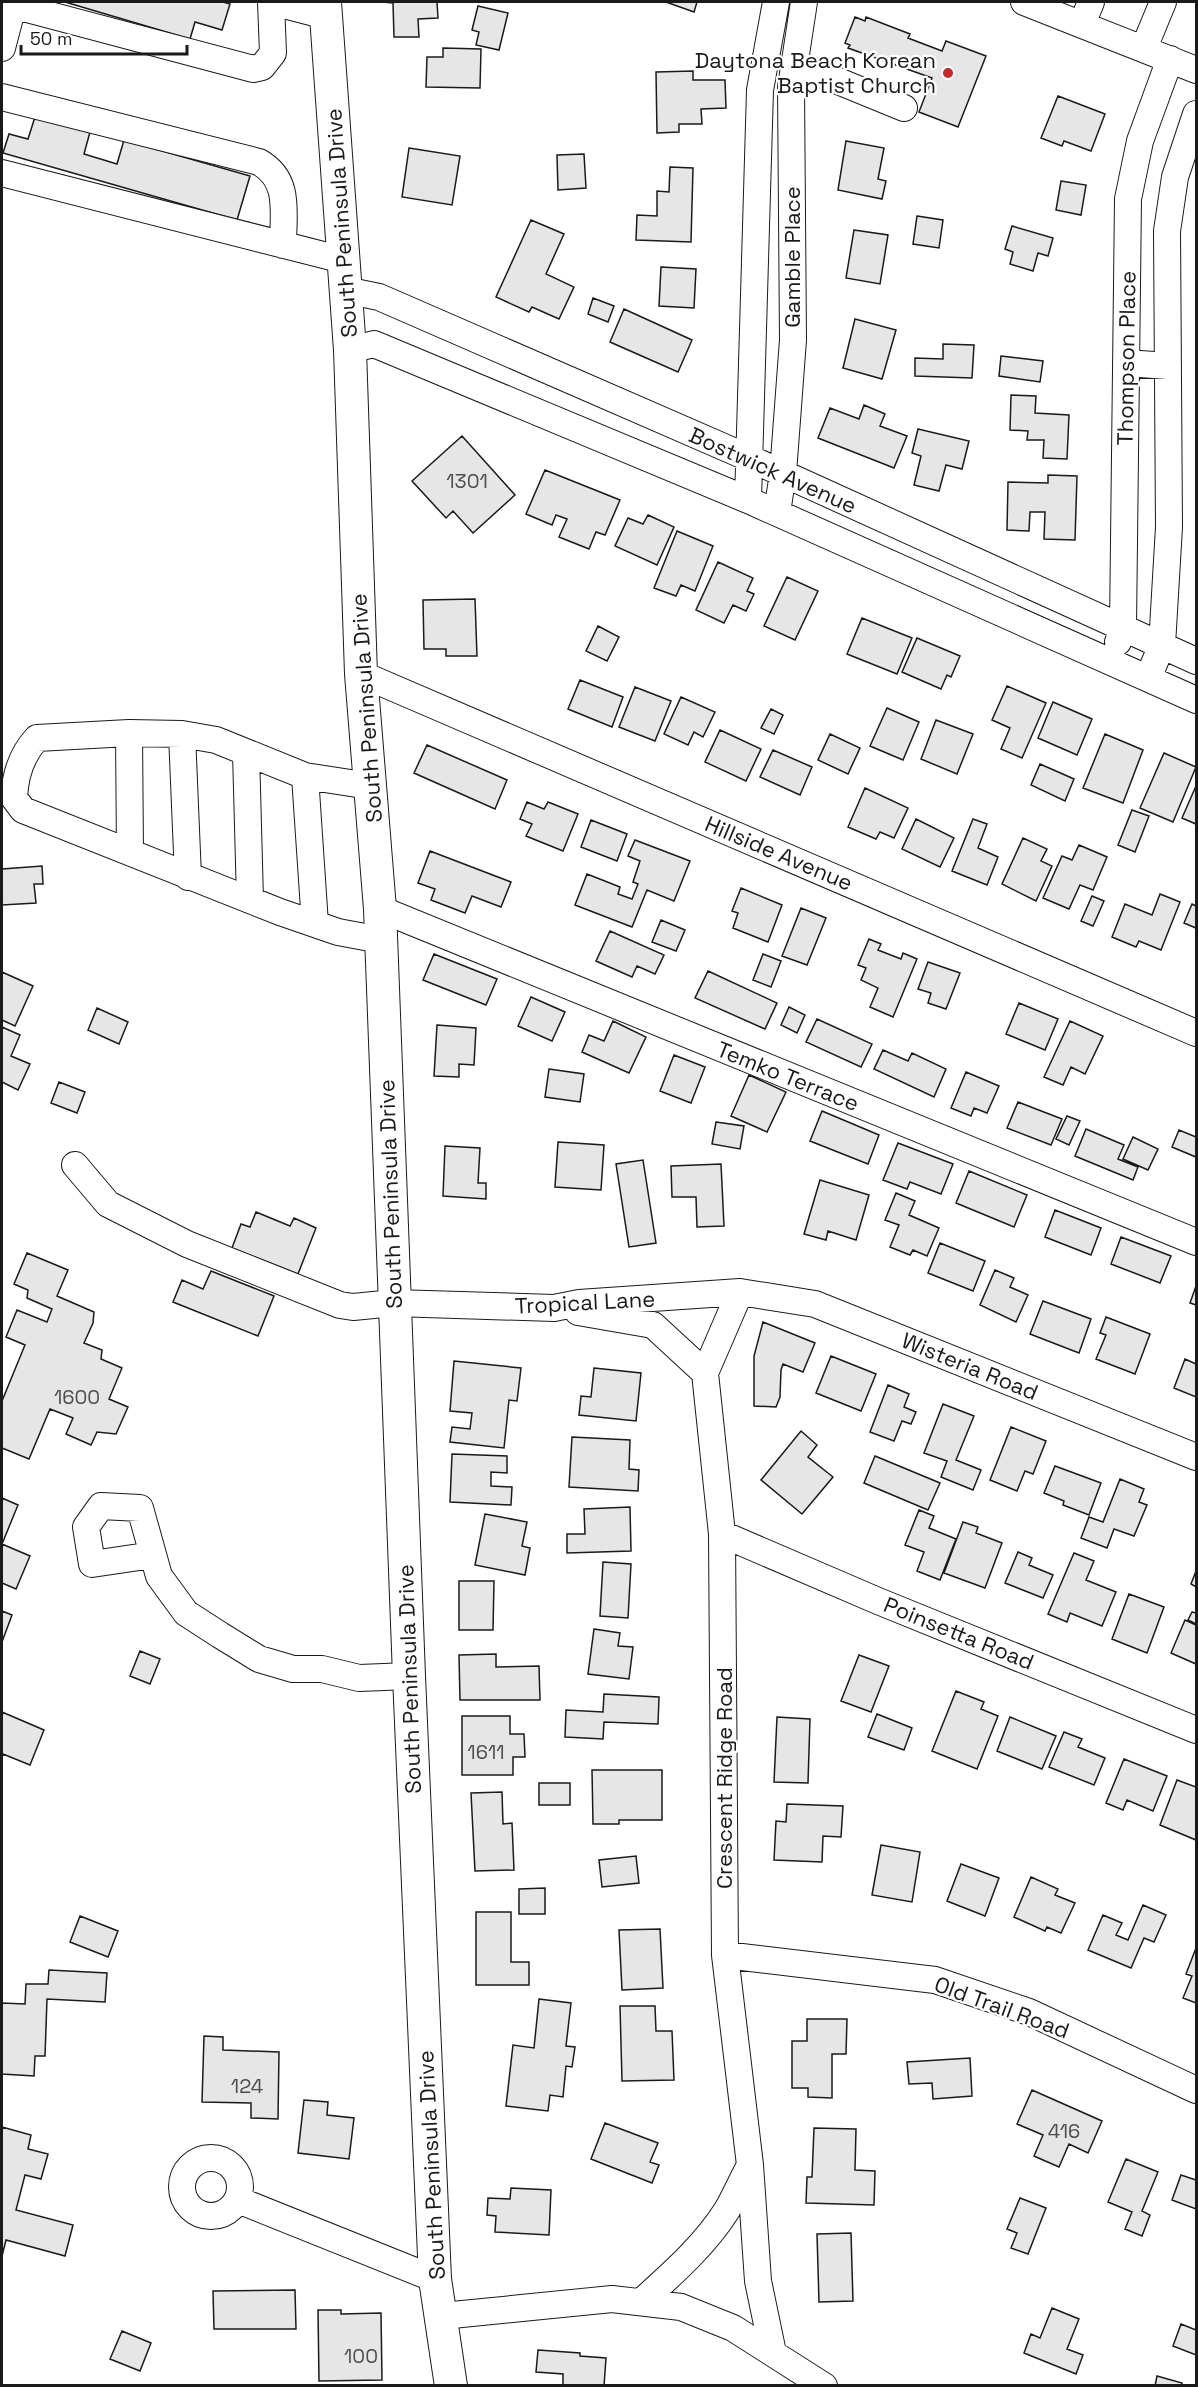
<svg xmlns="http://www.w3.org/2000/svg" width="1198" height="2387" font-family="'Space Grotesk',sans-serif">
	<rect width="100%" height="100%" fill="#fff"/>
	<path fill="#e6e6e6" stroke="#1a1a1a" stroke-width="1.5" d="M65,2H223L230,4L222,30L195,22L190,39Z
		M382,2H437L438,18L418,19L419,37H394L393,3Z
		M666,2H697L694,12Z
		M478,6L508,13L499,50L476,45L479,32L472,30Z
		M855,17L865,21L866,17L910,34L908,38L942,51L946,41L986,56L958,127L919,112L932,78L848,48L850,45L845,43Z
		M443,48L481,49L480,88L426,87L427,57H443Z
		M693,71V80H725L726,108L701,109L702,124H679V132L657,133L656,72Z
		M1058,96L1105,114L1091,151L1064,141L1062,146L1041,138Z
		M35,117L90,132L84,154L117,164L124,140L250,176L237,220L3,153L9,134L28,139Z
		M846,141L884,148L878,179L886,181L882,199L838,190Z
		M409,148L460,156L452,205L402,197Z
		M584,154L586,188L558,190L557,155Z
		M670,167L693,168L691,242L636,240L637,215L657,216V191L669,192Z
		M1061,181L1086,185L1081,215L1056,210Z
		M917,216L943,220L939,248L913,244Z
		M531,220L564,234L546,274L574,287L559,319L532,307L529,312L496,297Z
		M1012,226L1053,238L1048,256L1038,253L1033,271L1010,264L1013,252L1005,249Z
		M854,230L888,235L880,284L846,278Z
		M661,267L696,269L694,308L659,306Z
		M593,298L614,306L608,322L588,314Z
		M624,309L692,340L678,372L610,342Z
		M855,319L896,330L882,379L843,368Z
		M943,344L974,345L972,378L915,376V358L943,359Z
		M1001,356L1043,361L1040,382L999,376Z
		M1011,395L1036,396L1035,413L1069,415L1067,459L1043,458L1044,440H1027L1028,431L1010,430Z
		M864,405L885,414L880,426L907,436L894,468L818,438L830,408L859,419Z
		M918,429L969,441L962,469L946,465L939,491L914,485L921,456L912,453Z
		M462,436L515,495L473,533L453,511L446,518L412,481Z
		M545,470L620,500L605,535L596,532L589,549L559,537L567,519L556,515L552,525L526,514Z
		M1048,475L1077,476L1075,540L1044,539L1045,512H1030L1029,531L1007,530L1008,482L1048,483Z
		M648,515L674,527L657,565L615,546L628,518L643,524Z
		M677,531L713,546L695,591L681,585L676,596L654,588Z
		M718,562L753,578L747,591L754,594L746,611L733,605L724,623L696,610Z
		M787,577L818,591L795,640L764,626Z
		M475,599L477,656H446V649H424L423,600Z
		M862,618L912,638L897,674L847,654Z
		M598,626L619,637L607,661L586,651Z
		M917,638L960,656L951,677L947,675L941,689L902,672Z
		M580,680L623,697L612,727L568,709Z
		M1007,686L1046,703L1022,758L1001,749L1010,728L992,720Z
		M635,687L671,701L655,741L619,727Z
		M681,697L715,712L703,737L694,732L688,745L664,734Z
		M1053,702L1092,719L1077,755L1038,738Z
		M887,708L919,722L903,760L870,746Z
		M771,709L783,715L774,734L761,728Z
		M936,720L973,734L957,774L921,759Z
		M720,730L761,749L746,781L705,762Z
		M830,734L860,748L848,774L818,760Z
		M1105,734L1143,750L1123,803L1083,788Z
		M427,745L507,780L495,809L414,773Z
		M773,750L812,767L800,795L760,777Z
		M1164,753L1196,767L1173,822L1140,808Z
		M1040,764L1074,779L1065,801L1031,785Z
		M1196,786V824L1182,818Z
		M865,788L908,808L894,838L880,832L876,839L848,827Z
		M527,802L544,809L548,802L578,814L563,851L526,836L532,824L520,819Z
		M1132,810L1149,816L1135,852L1118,845Z
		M916,819L954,838L940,867L902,849Z
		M973,819L987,824L978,848L998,857L987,885L952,871Z
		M591,820L627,834L617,861L581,847Z
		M1023,838L1047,849L1041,861L1052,866L1036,901L1002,884Z
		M635,840L690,861L674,901L647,890L632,927L575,905L587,874L620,887L618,894L632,899L638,884L633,882L640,861L628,856Z
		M1079,845L1107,857L1093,890L1080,885L1069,909L1043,898L1062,856L1072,860Z
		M430,851L511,882L501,907L472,896L465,913L431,900L435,889L418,883Z
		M42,866L43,884H34L36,903L2,905V869Z
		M741,888L782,905L768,942L733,928L738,913L732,911Z
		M1160,894L1180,902L1161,950L1139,941L1136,947L1112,937L1125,904L1152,915Z
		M1092,896L1104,901L1093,926L1081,921Z
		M1192,904L1196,906V928L1184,923Z
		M801,908L826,918L807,965L782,956Z
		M661,920L685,930L676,951L652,942Z
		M610,931L664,955L655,974L637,966L632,977L596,961Z
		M869,939L881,944L878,950L901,959L903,953L917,959L893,1017L870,1007L878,988L861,980L866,968L858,965Z
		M434,954L497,979L486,1005L423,980Z
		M763,954L781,961L771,987L753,980Z
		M928,962L960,973L946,1009L928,1003L931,993L918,989Z
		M708,971L777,1003L765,1029L695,998Z
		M2,972L33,986L15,1026L2,1020Z
		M531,997L565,1012L552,1041L518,1026Z
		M1019,1003L1058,1019L1045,1050L1006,1034Z
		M789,1007L805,1015L797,1033L781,1025Z
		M97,1008L128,1022L119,1044L88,1030Z
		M817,1019L872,1044L861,1067L806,1042Z
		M613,1021L646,1037L629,1073L582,1052L589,1035L604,1041Z
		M1070,1021L1103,1036L1085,1074L1071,1067L1063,1085L1044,1077Z
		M437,1025L476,1028L474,1065L459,1064V1077L434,1076Z
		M2,1027L20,1035L11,1056L30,1064L18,1090L2,1082Z
		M883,1050L908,1061L912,1053L946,1069L934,1097L874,1069Z
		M674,1055L705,1067L691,1103L660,1091Z
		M549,1069L584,1074L580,1102L545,1097Z
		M966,1072L999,1086L987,1113L974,1108L971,1116L951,1108Z
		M749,1075L786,1092L767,1132L731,1116Z
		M59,1082L85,1092L77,1113L51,1103Z
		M1018,1102L1062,1119L1051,1145L1007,1128Z
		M822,1111L879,1135L868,1164L810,1141Z
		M1067,1116L1080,1121L1069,1145L1056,1139Z
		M716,1122L744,1126L740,1149L712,1144Z
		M1086,1129L1124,1145L1118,1159L1138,1167L1133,1180L1075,1156Z
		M1179,1130L1196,1137V1157L1172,1147Z
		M1133,1137L1158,1149L1148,1170L1123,1159Z
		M558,1142L604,1145L601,1190L555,1187Z
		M898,1143L953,1164L941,1194L910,1182L907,1189L883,1180Z
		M445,1146L480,1148L478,1183H486V1199L443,1196Z
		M643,1160L656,1243L629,1247L616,1164Z
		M721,1164L724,1226L697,1227L696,1197H672L671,1166Z
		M969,1171L1027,1195L1014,1227L956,1203Z
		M820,1180L869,1195L856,1240L828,1231L826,1240L804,1234Z
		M896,1193L915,1201L909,1215L939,1228L927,1256L913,1250L910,1255L890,1247L899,1225L885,1220Z
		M1055,1210L1101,1228L1091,1255L1045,1237Z
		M256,1212L290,1226L294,1218L316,1228L298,1274L232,1248L241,1224L250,1227Z
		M1121,1237L1171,1256L1160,1283L1111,1264Z
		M940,1243L985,1261L973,1291L928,1273Z
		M27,1253L68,1270L57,1296L94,1312L93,1323L84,1343L102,1350L101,1359L122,1368L109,1399L128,1407L116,1434L97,1432L91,1445L66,1434L73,1418L50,1409L29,1459L2,1448V1401L25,1345L6,1337L17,1310L47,1322L52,1309L27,1298L28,1290L14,1284Z
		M995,1270L1014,1278L1010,1287L1028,1295L1016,1322L980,1305Z
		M211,1271L274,1296L258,1336L173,1302L182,1280L203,1289Z
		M1196,1286V1305L1190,1303Z
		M1043,1301L1091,1319L1079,1353L1030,1334Z
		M1106,1317L1150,1334L1135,1374L1096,1359L1106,1335L1100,1333Z
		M763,1322L815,1343L803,1372L783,1364L781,1370L780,1397L776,1407L754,1406V1356Z
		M831,1356L876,1374L861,1411L816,1393Z
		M1185,1359L1196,1364V1397L1174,1388Z
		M454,1361L521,1368L517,1401L509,1400L504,1448L450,1442L452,1427L470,1429L472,1413L450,1411Z
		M594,1368L641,1373L636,1421L579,1415L581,1396L591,1397Z
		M888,1385L909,1394L904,1407L916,1412L911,1424L902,1421L894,1441L870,1432Z
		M943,1404L974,1416L956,1460L981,1470L973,1490L941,1477L947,1461L924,1453Z
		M1011,1427L1046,1441L1033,1474L1025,1471L1017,1491L990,1480Z
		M801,1431L817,1445L808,1457L833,1477L802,1514L761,1480Z
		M572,1437L630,1440L629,1469L639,1470L638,1491L569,1487Z
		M452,1454L507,1456V1473L491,1472V1486L512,1487L511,1505L450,1502Z
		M875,1456L940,1483L928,1510L864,1483Z
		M1055,1466L1101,1483L1089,1515L1063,1505L1064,1501L1044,1493Z
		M1120,1479L1144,1489L1139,1502L1147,1505L1134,1536L1114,1529L1107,1548L1081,1538L1089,1517L1103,1522Z
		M2,1498L18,1505L2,1544L30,1556L16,1589L2,1583Z
		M630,1507L631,1551L567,1553V1534H585L584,1509Z
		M919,1510L934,1516L929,1528L956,1539L940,1580L917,1571L924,1552L905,1545Z
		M485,1514L527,1522L522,1546L530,1548L525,1575L475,1565Z
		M963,1522L978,1527L976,1533L1002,1543L985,1588L944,1573Z
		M1018,1552L1032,1558L1029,1565L1053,1575L1043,1598L1005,1583Z
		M1074,1553L1094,1561L1086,1580L1116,1592L1102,1626L1070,1613L1067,1622L1048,1614Z
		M603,1562L631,1564L628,1618L600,1616Z
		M1196,1571V1587L1191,1584Z
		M459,1581H494L493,1630H459Z
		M1129,1594L1164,1607L1147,1653L1112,1639Z
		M2,1611L12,1615L2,1642Z
		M1192,1612L1196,1613V1624L1188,1620Z
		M1185,1620L1196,1625V1664L1171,1653Z
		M594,1629L620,1633L618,1646L633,1647L629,1679L588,1674Z
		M140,1651L160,1659L150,1684L130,1676Z
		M496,1654V1667L539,1666L540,1700H460L459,1655Z
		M859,1655L889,1666L871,1712L841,1701Z
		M956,1691L984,1702L981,1709L998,1716L977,1769L932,1751Z
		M604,1694L659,1697L658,1724L604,1722L603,1739L565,1737L566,1710L603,1712Z
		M2,1712L44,1730L30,1765L3,1754L2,1757Z
		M877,1714L912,1728L904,1750L868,1737Z
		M462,1716H510V1734H524L525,1757H513V1775H462Z
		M777,1717L810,1719L808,1783L774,1782Z
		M1010,1717L1056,1736L1042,1769L997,1751Z
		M1064,1732L1082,1739L1078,1747L1105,1758L1094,1785L1049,1767Z
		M1124,1759L1167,1776L1153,1811L1127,1800L1123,1810L1106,1803Z
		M592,1770H662V1820H619V1824H593Z
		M1177,1780L1196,1787V1840L1160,1825Z
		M539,1783H570V1805H539Z
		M502,1792L503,1824L512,1823L514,1870L475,1871L471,1793Z
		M787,1804L843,1806L841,1837L823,1836L822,1862L774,1860L776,1821L786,1822Z
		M881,1845L920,1852L912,1902L872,1895Z
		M636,1856L639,1883L602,1887L599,1860Z
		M961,1864L999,1878L985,1916L947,1901Z
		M1031,1877L1058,1889L1055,1895L1075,1903L1061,1933L1047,1927L1045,1931L1014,1917Z
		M545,1888V1914H519V1889Z
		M1143,1905L1166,1915L1154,1942L1144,1938L1131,1968L1088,1950L1103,1915L1122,1923L1116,1935L1128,1940Z
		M476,1912H511V1962H529V1985H476Z
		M80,1916L118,1931L108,1957L70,1942Z
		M660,1929L663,1988L622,1990L619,1930Z
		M1196,1948V2003L1183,1998L1192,1976L1186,1974Z
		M49,1970L107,1973L105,2002L47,1999L45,2056H35L34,2076L2,2074V2003L25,2004L26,1984H48Z
		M539,1999L571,2003L566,2046L575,2047L572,2067L566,2066L563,2097L550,2095L548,2111L506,2106L513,2045L534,2048Z
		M620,2006H655L656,2031H672L674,2080L622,2081Z
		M807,2019H847L846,2054H832V2098L808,2097V2088H792V2041H807Z
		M204,2036L223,2037V2050L279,2052L278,2119L251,2118V2103L202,2102Z
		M970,2058L972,2096L933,2099L932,2083L909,2084L907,2062Z
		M1032,2090L1102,2121L1088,2153L1069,2144L1059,2167L1034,2156L1043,2135L1017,2124Z
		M304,2100L328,2102L327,2115L354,2118L349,2159L298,2153Z
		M605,2123L658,2143L650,2162L659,2165L652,2183L591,2159Z
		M2,2127L31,2135L28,2149L48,2154L41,2179L25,2175L16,2210L73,2225L65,2256L6,2240L2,2256Z
		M814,2128L856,2129L855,2170L875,2171L874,2205L806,2203L807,2177H812Z
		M1126,2159L1158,2172L1142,2211L1150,2215L1142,2236L1125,2229L1132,2212L1108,2202Z
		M1181,2175L1196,2180V2209L1172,2200Z
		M511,2188L551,2190L549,2235L495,2232L496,2216L487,2215L488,2198L510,2199Z
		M1020,2198L1046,2208L1028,2254L1011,2248L1017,2233L1007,2229Z
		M851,2233L853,2301L819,2302L817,2234Z
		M295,2290L296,2329H214L213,2291Z
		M1052,2308L1079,2319L1067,2349L1083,2355L1076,2374L1024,2353L1031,2334L1040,2338Z
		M318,2310H341V2314L381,2313L382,2380L319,2381Z
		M1181,2324L1196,2330V2355L1173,2346Z
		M122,2331L151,2343L140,2371L110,2359Z
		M538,2350L580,2353V2356L606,2358L604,2386H563V2374L536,2372Z
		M1157,2376L1182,2383V2386H1155Z"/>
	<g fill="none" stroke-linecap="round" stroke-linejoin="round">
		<defs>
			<path id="minor" d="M272,2L326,16
				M1024,2L1196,70
				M12,5L253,69L262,67L273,53L271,2
				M1082,24L1091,2
				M2,48L14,2
				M1144,48L1163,2
				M794,63L904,108
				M2,97L259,162C291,180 283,213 283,245
				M2,173L343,260
				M345,290L379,297L749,458L1196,661
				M350,350L374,344L748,500L1196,700
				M1126,363L1168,366
				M748,500L760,90L776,2
				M777,513L783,473L793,340L791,87L804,2
				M1118,642L1123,627L1128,199L1140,141L1170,59
				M361,674L1196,1033
				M1148,678L1162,645L1169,527L1167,231L1175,177L1196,114
				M129,733L130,852
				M182,734L188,877
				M246,752L250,900
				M305,776L315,924
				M370,786L305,776L216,740L182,734L129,733L37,738C21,755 15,775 14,798L23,810L280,912L338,932L381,940
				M380,909L1196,1242
				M75,1165L108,1204L187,1244L340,1305L353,1307L394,1303L554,1308L579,1303L740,1292L815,1304L1196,1457
				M578,1312L653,1325L705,1373L722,1534L725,1955L750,2165L758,2281L773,2353
				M705,1373L740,1292
				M722,1534L878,1601L1196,1730
				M153,1555L92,1564L86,1527L101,1506L140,1508L159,1576L186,1613L220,1635L259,1659L293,1669H322L359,1678L409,1676
				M725,1955L935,1980L1029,2012L1196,2090
				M182 2187a29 29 0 1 1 58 0a29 29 0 1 1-58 0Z
				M238,2200L435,2279
				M642,2301C672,2274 705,2245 727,2210C735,2196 742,2180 750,2165
				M442,2316L612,2299L681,2307L733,2328L824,2386"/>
			<path id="major" d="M325,2L350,350L361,674L380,909L409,1676L435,2279L451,2386"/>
		</defs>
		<use href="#minor" stroke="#1a1a1a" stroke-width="28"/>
		<use href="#major" stroke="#1a1a1a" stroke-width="34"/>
		<use href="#minor" stroke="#fff" stroke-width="26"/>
		<use href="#major" stroke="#fff" stroke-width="32"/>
	</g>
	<circle fill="#c62828" stroke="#fff" stroke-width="2" cx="948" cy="73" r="6"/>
	<g text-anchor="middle" stroke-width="4.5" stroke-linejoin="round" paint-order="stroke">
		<g font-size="20" fill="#4d4d4d">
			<text x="467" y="488">1301</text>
			<text x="77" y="1404">1600</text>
			<text x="486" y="1759">1611</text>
			<text x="247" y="2093">124</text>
			<text x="1064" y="2138">416</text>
			<text x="361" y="2363">100</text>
		</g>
		<g font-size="22" fill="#1a1a1a" stroke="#fff" text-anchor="end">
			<text x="936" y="68">Daytona Beach Korean<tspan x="936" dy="25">Baptist Church</tspan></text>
		</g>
		<g font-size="22" fill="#1a1a1a" stroke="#fff">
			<text transform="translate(341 223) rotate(-94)" y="8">South Peninsula Drive</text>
			<text transform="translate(792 257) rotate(-90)" y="8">Gamble Place</text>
			<text transform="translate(1126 358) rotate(-89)" y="8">Thompson Place</text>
			<text transform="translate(773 470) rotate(24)" y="8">Bostwick Avenue</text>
			<text transform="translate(366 708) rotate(-94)" y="8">South Peninsula Drive</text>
			<text transform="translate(779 853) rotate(23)" y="8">Hillside Avenue</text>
			<text transform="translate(788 1076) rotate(22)" y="8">Temko Terrace</text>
			<text transform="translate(390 1194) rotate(-92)" y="8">South Peninsula Drive</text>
			<text transform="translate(585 1302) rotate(-3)" y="8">Tropical Lane</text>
			<text transform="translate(970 1366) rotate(22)" y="8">Wisteria Road</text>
			<text transform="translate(959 1633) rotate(22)" y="8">Poinsetta Road</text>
			<text transform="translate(409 1679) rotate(-92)" y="8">South Peninsula Drive</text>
			<text transform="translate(724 1778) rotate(-90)" y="8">Crescent Ridge Road</text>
			<text transform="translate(1002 2007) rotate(20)" y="8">Old Trail Road</text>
			<text transform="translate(431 2165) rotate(-93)" y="8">South Peninsula Drive</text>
		</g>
	</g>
	<rect width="1198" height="2387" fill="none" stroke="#1a1a1a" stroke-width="6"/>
	<path d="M21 45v9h166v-9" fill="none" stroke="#1a1a1a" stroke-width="3"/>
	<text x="30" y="45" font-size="18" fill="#1a1a1a" stroke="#ffffff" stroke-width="4.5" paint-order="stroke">50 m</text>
</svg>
